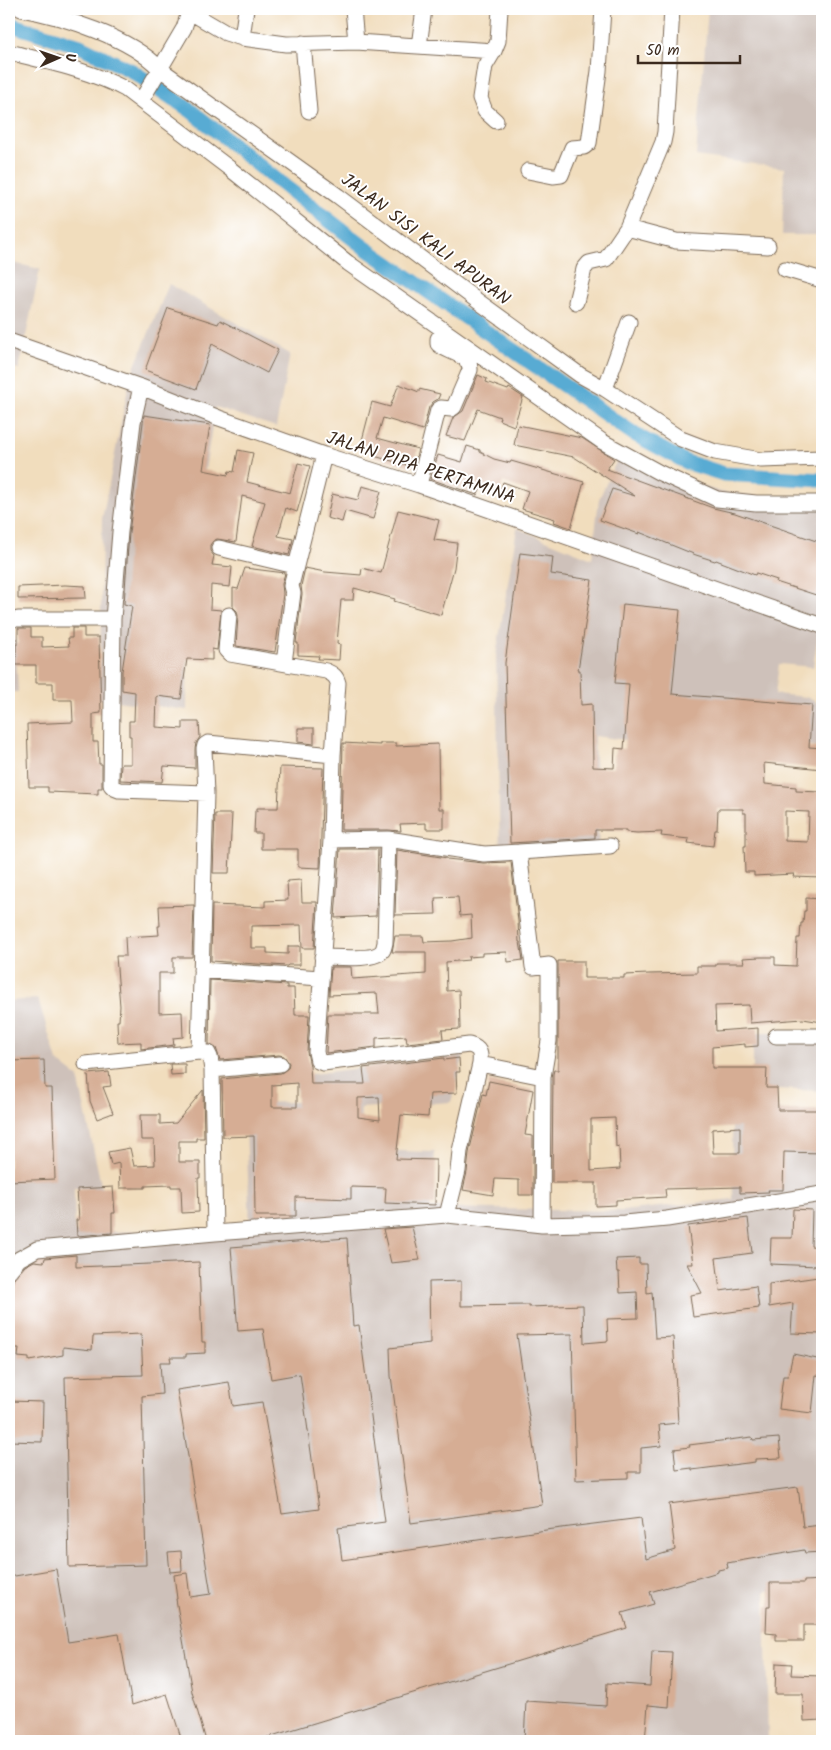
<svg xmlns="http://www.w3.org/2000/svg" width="831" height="1750" font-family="Kalam,sans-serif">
	<rect width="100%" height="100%" fill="#fff"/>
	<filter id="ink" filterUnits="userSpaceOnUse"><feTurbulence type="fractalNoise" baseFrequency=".02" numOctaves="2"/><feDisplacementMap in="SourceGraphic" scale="10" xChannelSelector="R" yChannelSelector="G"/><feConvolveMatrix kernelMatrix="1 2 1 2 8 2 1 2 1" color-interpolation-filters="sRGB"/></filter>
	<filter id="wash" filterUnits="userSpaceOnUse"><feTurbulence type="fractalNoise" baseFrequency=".0096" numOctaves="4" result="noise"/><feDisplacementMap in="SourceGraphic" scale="20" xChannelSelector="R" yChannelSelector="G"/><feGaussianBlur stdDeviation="1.12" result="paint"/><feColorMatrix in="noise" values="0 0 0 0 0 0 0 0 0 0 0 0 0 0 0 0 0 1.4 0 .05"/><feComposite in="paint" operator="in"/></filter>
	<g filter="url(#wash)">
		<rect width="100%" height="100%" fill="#f1ddbd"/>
		<path fill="#cec1ba" d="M708,9H822V235H782L784,168L696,156Z
			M9,262L40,269L19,369L9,367Z
			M169,284L290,354L276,427L215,407L188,578L187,710L100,699L102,519L130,378Z
			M617,460L721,492L822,504V609L813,667L779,664L775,694L806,697L822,705V747L757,741L756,756L594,736L599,849L500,855L496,656L517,528L592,559L599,499Z
			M9,588H13L18,692H9Z
			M38,999L57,1061L78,1077L102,1189L74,1188L75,1232L180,1231L250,1226L245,1103L297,1102L296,1076L464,1055L451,1102L361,1108L359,1150L435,1152L430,1208L622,1211L733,1199L732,1127L783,1115L822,1118V1588L765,1591L768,1741H9V1001Z
			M753,1033H822V1091L776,1089L753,1091Z"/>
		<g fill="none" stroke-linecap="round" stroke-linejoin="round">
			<path stroke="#58abd3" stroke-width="15" d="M9,24L80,46L132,71L190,110L288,189L364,247L634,434L686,462L724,474L822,480"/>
		</g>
		<g id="blocks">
			<path fill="#d6ad94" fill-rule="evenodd" d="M168,308L218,324L220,320L278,350L267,373L212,344L196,389L145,370Z
				M478,375L487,379L486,382L508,390L509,388L523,397L514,426L499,420L500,417L478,409L465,441L446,436L453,418L463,411Z
				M399,384L419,392V389L440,394L438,399L433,402L429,407L423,430L383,418L377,438L418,449L414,467L374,456L375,452L360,448L372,402L390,407Z
				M144,415L210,425L203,470L228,475L229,471L234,472L238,450L253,453L247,482L290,493L298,463L310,466L297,512L286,508L278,536L293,539L289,555L252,546L265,502L242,496L236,542L217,539L213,541L210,545V551L214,556L212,565L232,567L230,587L211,585L210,609L221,610L217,650L212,649V660L187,659L181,699L157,696L156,727L183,729V722H199L200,737L196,743L195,749V768L164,766L162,782L120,780L121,764H131V736H129V721H134L135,692L122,690V671L132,606L124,604L129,533Z
				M518,425L582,438L614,459L607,469L713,508L735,513L822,543V575L816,595L776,582L777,580L756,573L755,575L716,560L715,561L696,555L639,532V534L600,520L612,489L635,496L574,457L514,445Z
				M467,446L480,450V452L494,459L510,463L511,461L584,482L571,528L554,522L555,519L522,509L528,491L503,482L500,491L482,485L477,495L430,479L438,455L462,462Z
				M362,486L381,491L373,519L345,511L342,522L327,518L332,494L358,500Z
				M398,510L439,520L434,540L457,543L454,568L441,615L394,601L395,599L354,588L353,600H341L337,643L340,644L339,660L318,659L319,656L298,655V643H296L302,594L301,586L305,568L325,572L361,575L362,568L381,573Z
				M520,553L553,557L551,574L592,580L578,670H580L581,705L592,704L593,767L614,768L615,748L624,749L629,684L615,683L623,604L680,610L672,694L812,705L809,747L822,748V769L764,763L765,784L796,787V791L822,792V878L793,877L794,874L754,876V872H745L744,846H746V813H743V809H718L717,830H715L713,846L688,843L689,839L661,836L662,832L637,833L626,832V830H595V838L510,843L505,663ZM785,811L809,812L808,842L785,841Z
				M245,568L285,573L282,584L283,594L275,652L236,646L238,616L237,611L233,607V588L238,589Z
				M65,585L85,586L86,598L18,599V587Z
				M18,628H31V637H42V647L69,646L68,638H72V628H84V637H99L101,713L93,714V742H98L99,764H102V788H98V794L48,792V787H29L27,724L73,722L72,700H53V683H36V665H16V644H18Z
				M298,728H314V744L298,742Z
				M343,743L380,745V743H396V746L438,744L439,809H444V829H426V823L400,824L401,831L388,830H341Z
				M280,767L323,768L320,868L298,867V849H261V833H254L255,811H257V808H278Z
				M215,814H232L229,873H213Z
				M340,849H378L376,916L335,918Z
				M397,850L447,858V859L483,863L511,862L518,921L519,942H520L523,960L508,962L507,952L482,953V956L468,957L469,960L446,962L447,991L459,990L460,1029L442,1030L443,1039L407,1043L406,1036L376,1038V1047L326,1053L328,1014H379L377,993L329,995L331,967H351L352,979L426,974V952H392L395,936H423L424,942L452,941L472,938L471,915L460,916L458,897L435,898L436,914L395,915Z
				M301,880L302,902H317L314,948H302L301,925L251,926V948H267V953L288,954V946H300V965H288L287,966L211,961L212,905L265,907V901L288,900L287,881Z
				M806,898L822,899V1022L803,1019L750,1023L749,1005L715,1006L716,1031L758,1028V1046L745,1047V1044L712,1047V1068H767L766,1088H777L778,1110H822V1153L784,1152L783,1190H768L769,1192L740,1193V1187L665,1189L666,1197L616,1200V1205L596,1206V1183H552L553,1074L554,1070H558V961H584V978H624V975L649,974L697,973V966H716V963H744L743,958L760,957H775V965L796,966L797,938H800L801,923H803L804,911H806ZM615,1118L616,1147L619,1146L620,1169L591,1171V1119ZM740,1127V1153H713L712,1129Z
				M194,905L192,957H173V973H159V1013L182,1012L183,1037L173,1038L174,1045L141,1049V1042L118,1043L117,1021H119L120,1006L116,956H126L125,937L159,935L158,926H160L159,906Z
				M210,980L287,985V988H294L295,1015H309L307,1052L310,1066L311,1084H365L363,1068L444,1058V1060L459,1058L460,1072H456L457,1093L430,1094L428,1117L401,1115L396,1159L436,1160L435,1205L385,1203L386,1188L351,1187V1199L296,1197V1216H255L254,1136L223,1137L222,1079L281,1073L288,1068L289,1063L284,1056L279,1055L220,1060L216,1048L209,1044ZM297,1083V1107H272V1085ZM379,1097L380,1120L358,1117V1098Z
				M44,1060L45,1088H52L55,1179L9,1181V1061Z
				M170,1064H185V1074L171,1075Z
				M109,1072L111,1086L103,1087L113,1113L97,1119L90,1101L88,1074Z
				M489,1081L533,1090L525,1135L533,1136V1195H519V1180L495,1179L493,1195L463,1190L467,1172L469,1153L483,1094L486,1095Z
				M203,1090L204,1138H196V1141H179V1162H200V1178H198L199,1212L182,1213L181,1187H171V1185L145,1186V1188H120L119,1163L111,1165L108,1152L130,1148L134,1166L155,1165L154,1140H141L140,1115H160V1124L176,1123Z
				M113,1187L115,1213H112V1233L77,1236L76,1220H79L77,1189Z
				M793,1209L812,1210L811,1246L819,1247L818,1266L770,1264L771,1238H792Z
				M748,1218L752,1253L716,1258L720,1291L756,1286L759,1308L693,1317L690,1295L702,1293L687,1264H693L688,1226Z
				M412,1227L420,1260L391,1263L383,1229Z
				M347,1238L353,1326L359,1325L385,1522L338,1528L342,1560L546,1530L641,1518L646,1559L675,1550L669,1504L798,1487L803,1527L822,1525V1552L805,1553L804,1550L727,1563L728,1568L718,1570V1572L650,1592L654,1604L622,1613L627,1628L255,1741H206L192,1692L176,1599H177L174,1575L187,1573L190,1597L211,1594L177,1390L229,1382L233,1406L262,1402L282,1514L319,1509L300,1374L271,1379L263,1329L238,1331L231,1247Z
				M76,1255V1267L199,1262L202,1342H205V1353L186,1354V1357H170L171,1362H160L162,1394L142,1396L146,1565L69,1567L65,1377L143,1375L141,1334L93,1336L92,1350L63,1347V1355L29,1361V1358L18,1357L19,1348H9V1316H11V1292L13,1280L25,1266L34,1261L44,1262L45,1258Z
				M639,1258V1264H646L647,1293L652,1292L655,1338L673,1337L678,1423L659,1425L661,1446L641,1448V1472H628V1478L576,1480L572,1334L517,1335L542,1505L411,1523L391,1376L390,1348L430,1343L429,1282L461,1281V1306L529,1305V1307L583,1305L584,1343L608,1341L607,1319L638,1318L637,1292L620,1293L619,1272H617L616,1259Z
				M818,1277L817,1308H822V1334L791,1333L793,1303L769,1307V1284Z
				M793,1354L822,1360V1376L816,1375L812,1413L779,1409L783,1376H788Z
				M9,1401L43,1402L42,1442L9,1441Z
				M752,1437L753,1440L779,1438L781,1458L755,1459V1462L692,1470V1468L676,1470L674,1449L690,1447L689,1445Z
				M181,1551L182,1571L170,1572L168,1552Z
				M56,1569L68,1642L119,1634L132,1705L167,1694L182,1741H9V1577Z
				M822,1580V1625H804V1641H776V1634L766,1633L767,1606H770V1583H804V1581Z
				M652,1651L672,1652L669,1707L648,1705L645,1741H524L526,1701L606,1706L607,1683L650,1686Z
				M776,1663L792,1664L791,1675L822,1676V1720L804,1721L803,1694H775Z"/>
		</g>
	</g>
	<g filter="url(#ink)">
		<use href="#blocks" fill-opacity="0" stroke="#7b6956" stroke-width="1"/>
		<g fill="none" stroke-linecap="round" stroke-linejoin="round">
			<defs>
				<path id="minor" d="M21,9C64,17 130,37 160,69L338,196L479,302L580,375L605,389L681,439L715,452L761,460L822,458
					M353,9L356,42
					M672,9L665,132L663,142L627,228L676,241L768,246
					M190,12L226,33L242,38L286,44L356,42L494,51
					M242,38L246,9
					M303,43L309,111
					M419,46L424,9
					M9,52C48,62 89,70 125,89L229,168L348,263L603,442L660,473L717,499L756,503H822
					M141,101L184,28L190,9
					M496,121L485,111L480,98L485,66L494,51L498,41L500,9
					M528,171L553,176L561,175L572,148L584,147L589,143L599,71L603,9
					M785,269L822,280
					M576,302L584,269L589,263L606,259L627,228
					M9,341L141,387L219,418L324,455L419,485L822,626
					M141,387L133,422L120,532L113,619L111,785L114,788L119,790L206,793L204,749L205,745L208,743L333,755
					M605,389L629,322
					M419,485L438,410L441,408L451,409L454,407L470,370C471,354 448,353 438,344V339L443,330
					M219,548L295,566
					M229,615L226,650L230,654L326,671C333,674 336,676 338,683L333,755L331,840L316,1052L318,1061L323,1063L469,1045C480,1048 481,1053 480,1064L460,1151L458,1171L447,1215
					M18,619H113
					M284,663L293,593L291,586L324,455
					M206,793L199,1052L208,1053L210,1057L212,1070L215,1233
					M331,840L388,839L484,854L519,852L533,967L549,965V1041L543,1077L542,1225
					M519,852L610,846
					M322,957C335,957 375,961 382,951C384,949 384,946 385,943L388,839
					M201,970L321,978
					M776,1036H822
					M86,1064L199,1052
					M480,1064L543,1077
					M212,1070L280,1064
					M9,1271L19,1259L37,1249L215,1233L447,1215L542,1225L624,1223L667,1219L822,1194"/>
			</defs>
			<use href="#minor" stroke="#7b6956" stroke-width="17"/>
			<use href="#minor" stroke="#fff" stroke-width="15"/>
		</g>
	</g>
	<g text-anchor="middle" stroke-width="4" stroke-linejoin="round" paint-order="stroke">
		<g font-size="18" fill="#3b2a1e" stroke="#fff">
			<text transform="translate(426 239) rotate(37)" y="6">JALAN SISI KALI APURAN</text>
			<text transform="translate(421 467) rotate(18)" y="6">JALAN PIPA PERTAMINA</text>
		</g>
	</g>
	<rect width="831" height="1750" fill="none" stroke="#fff" stroke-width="30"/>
	<g transform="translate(58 58) rotate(88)" stroke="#ffffff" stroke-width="4" paint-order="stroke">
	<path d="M0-4L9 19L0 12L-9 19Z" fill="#3b2a1e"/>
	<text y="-8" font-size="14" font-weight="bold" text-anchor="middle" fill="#3b2a1e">U</text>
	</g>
	<path d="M638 55v8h102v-8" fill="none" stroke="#3b2a1e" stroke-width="2.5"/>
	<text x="646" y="55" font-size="15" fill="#3b2a1e" stroke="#ffffff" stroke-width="4" paint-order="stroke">50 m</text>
</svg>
